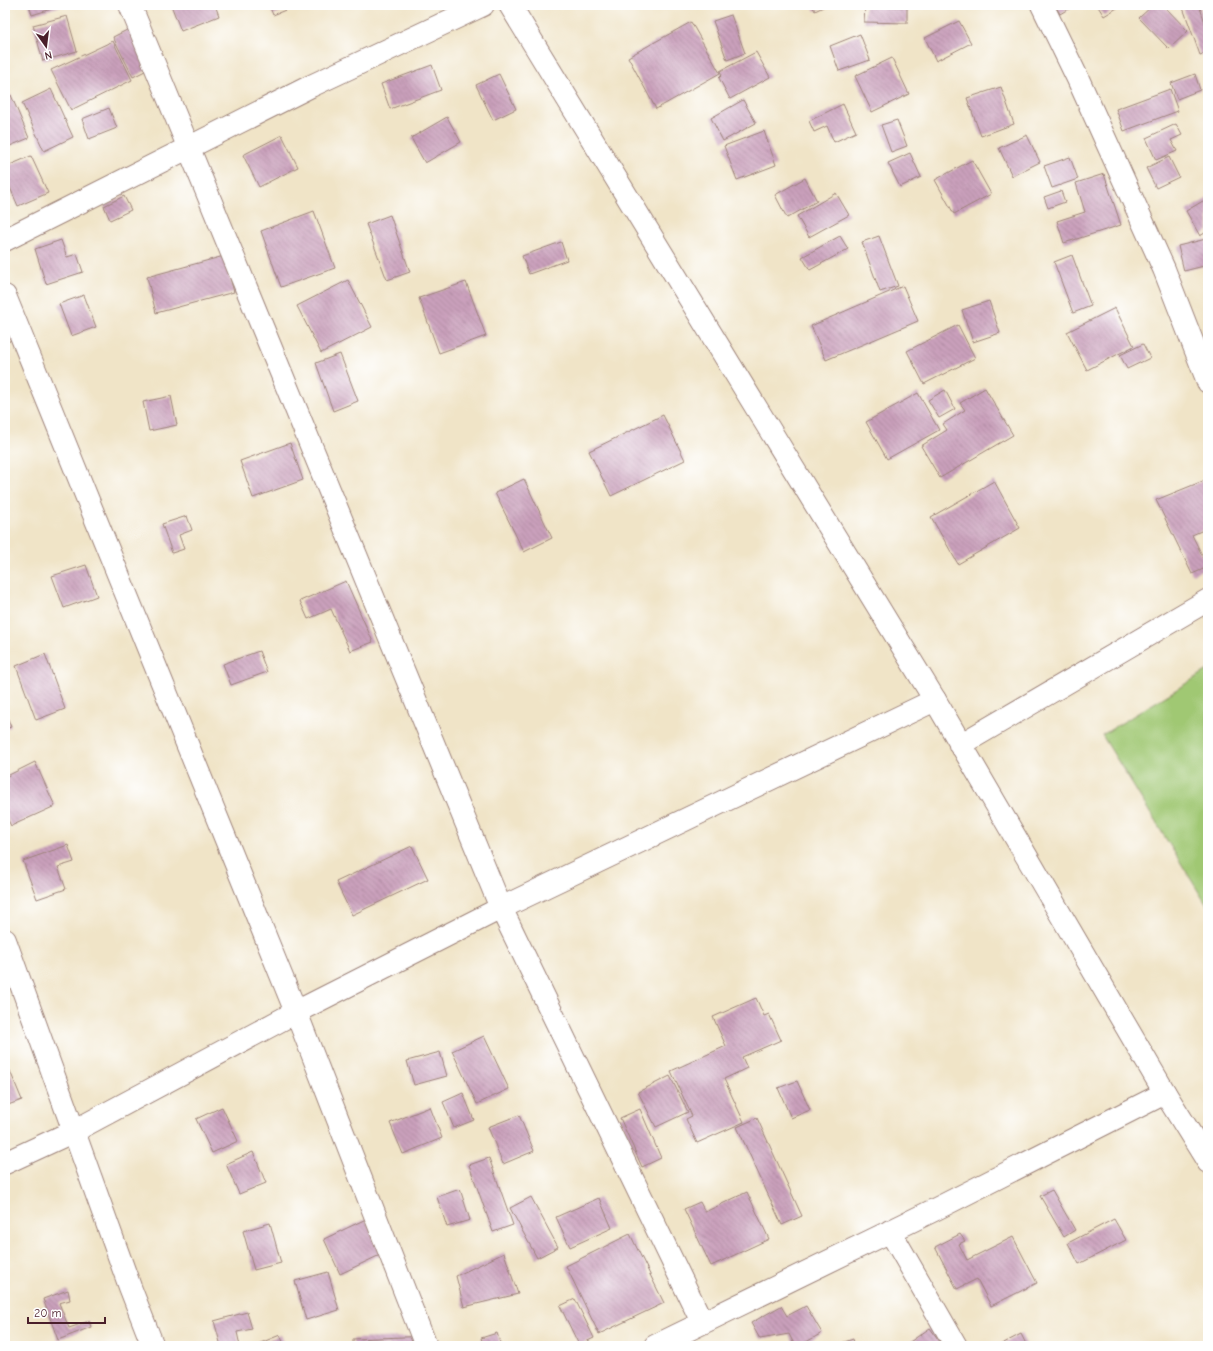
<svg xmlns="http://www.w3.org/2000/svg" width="1213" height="1351" font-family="'Comic Neue',sans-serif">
	<defs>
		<pattern id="building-back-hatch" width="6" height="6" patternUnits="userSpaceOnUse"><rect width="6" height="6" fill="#caa0bc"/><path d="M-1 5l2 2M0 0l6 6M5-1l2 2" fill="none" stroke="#a68299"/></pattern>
	</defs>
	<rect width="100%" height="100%" fill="#fff"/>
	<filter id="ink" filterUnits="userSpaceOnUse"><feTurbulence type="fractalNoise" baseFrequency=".025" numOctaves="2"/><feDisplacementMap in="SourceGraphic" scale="8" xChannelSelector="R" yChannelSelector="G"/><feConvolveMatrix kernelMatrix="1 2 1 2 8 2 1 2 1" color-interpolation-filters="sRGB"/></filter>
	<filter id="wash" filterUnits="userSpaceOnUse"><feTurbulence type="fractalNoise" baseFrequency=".012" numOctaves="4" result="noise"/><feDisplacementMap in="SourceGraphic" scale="16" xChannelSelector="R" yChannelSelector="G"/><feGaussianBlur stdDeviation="0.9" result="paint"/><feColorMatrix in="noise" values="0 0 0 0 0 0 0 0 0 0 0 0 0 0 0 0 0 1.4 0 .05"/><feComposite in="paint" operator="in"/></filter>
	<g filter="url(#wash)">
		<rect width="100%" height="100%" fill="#f0e4c7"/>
		<path fill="#a0c873" stroke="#75744f" d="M1208,670V907L1102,735Z"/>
		<g id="blocks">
			<path fill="url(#building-back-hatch)" d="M29,5H64L32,15Z
				M171,5H215L219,16L181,31Z
				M269,5H298L273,15Z
				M812,5H827L815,11Z
				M1055,5H1075L1060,14Z
				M1097,5H1122L1104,16Z
				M1153,5H1163L1188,31L1169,49L1139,18Z
				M1182,5H1199L1208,31V52L1200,55Z
				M865,6L907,7V23L864,22Z
				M731,15L745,53L727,60L713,21Z
				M67,16L77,51L43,61L33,25Z
				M959,21L971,43L936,61L925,38Z
				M691,22L720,73L656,109L628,57Z
				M129,29L149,69L133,77L113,37Z
				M860,34L870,60L839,71L830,46Z
				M113,41L132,80L71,110L51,70Z
				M756,52L770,77L730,99L719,78L722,75L720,71Z
				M892,58L909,94L872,112L855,76Z
				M432,65L441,90L390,109L381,84Z
				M499,74L516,109L493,120L476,85Z
				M1195,74L1200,90L1177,99L1171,83Z
				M1001,87L1014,124L981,136L967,98Z
				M51,89L73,137L44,151L22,103Z
				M1170,89L1178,111L1124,131L1116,109Z
				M11,95L29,138L5,148V97Z
				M743,100L756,123L723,141L711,118Z
				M843,104L856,132L834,142L827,126L814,132L809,121Z
				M109,108L117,128L89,139L82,119Z
				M447,117L461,142L425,163L411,138Z
				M897,120L907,146L891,152L881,125Z
				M1176,124L1182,135L1171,140L1177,151L1156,160L1146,138Z
				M764,131L776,165L737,180L724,146Z
				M282,135L298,167L259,187L243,155Z
				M1027,135L1040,162L1012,176L999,148Z
				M910,153L921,177L900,187L888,163Z
				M31,156L48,193L18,206L5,176V167Z
				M1070,157L1078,179L1052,188L1044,166Z
				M1169,157L1179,177L1156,188L1146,168Z
				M972,160L991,194L954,214L935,180Z
				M1104,174L1121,225L1064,243L1057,221L1085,212L1076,183Z
				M805,178L817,201L787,218L775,195Z
				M1061,191L1065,202L1048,208L1044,197Z
				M836,193L849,215L809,237L797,216Z
				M124,196L131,210L110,220L104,206Z
				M1208,198V231L1200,236L1186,211Z
				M314,211L335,268L281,287L261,231Z
				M390,215L410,272L387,280L366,224Z
				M840,236L848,249L810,270L802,257Z
				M879,236L898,286L880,292L862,242Z
				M1206,239L1208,246V265L1184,271L1178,246Z
				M61,240L67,257L77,254L83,272L46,284L35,249Z
				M561,242L567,260L529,274L522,256Z
				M1072,255L1091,306L1073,313L1054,262Z
				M224,256L234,292L156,313L147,277Z
				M348,280L372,327L321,353L297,306Z
				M466,282L486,336L439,353L419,298Z
				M903,286L918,321L826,360L811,326Z
				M84,295L96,327L71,336L59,304Z
				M989,301L1000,333L973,342L962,310Z
				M1115,308L1134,346L1087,370L1067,332Z
				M5,320L14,339L5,343Z
				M958,325L975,358L924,384L907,351Z
				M1143,344L1150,358L1127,369L1120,355Z
				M340,354L358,401L333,411L316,363Z
				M985,388L1013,435L940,478L921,446L947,430L943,424L965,410L960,403Z
				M945,390L955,409L939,418L928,400Z
				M918,393L939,430L887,459L866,422Z
				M171,396L177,425L149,431L143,402Z
				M663,415L685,460L611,496L589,451Z
				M290,443L303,480L253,498L240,461Z
				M524,479L552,538L524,552L495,493Z
				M1208,479V528L1192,535L1208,567L1192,574L1156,500Z
				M994,481L1020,528L958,564L931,517Z
				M187,516L192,530L179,535L184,549L172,553L162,524Z
				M86,565L97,596L64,608L52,576Z
				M346,581L373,642L350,651L331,609L308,619L300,601Z
				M259,651L267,672L231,685L223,664Z
				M45,654L65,709L36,720L16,666Z
				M5,712L11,727L5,729Z
				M35,762L55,806L11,826L5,814V777Z
				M68,845L74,862L58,867L66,889L37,899L23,861Z
				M412,846L428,879L352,915L336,882Z
				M756,998L764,1016L769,1014L781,1040L742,1057L747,1068L724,1079L744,1122L697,1143L686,1119L692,1116L671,1071L726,1046L713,1017Z
				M484,1036L509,1089L477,1104L452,1051Z
				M440,1052L447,1076L414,1085L407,1061Z
				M5,1059L22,1100L5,1106Z
				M670,1076L688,1112L656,1127L638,1092Z
				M797,1081L810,1110L791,1118L778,1088Z
				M463,1093L474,1120L454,1128L443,1102Z
				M222,1107L238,1141L212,1153L196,1119Z
				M430,1107L442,1138L403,1154L390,1123Z
				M640,1109L661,1158L642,1167L620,1118Z
				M519,1115L534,1151L503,1164L488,1127Z
				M757,1118L802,1216L782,1225L737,1127Z
				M253,1152L266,1183L239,1194L226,1164Z
				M489,1158L513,1225L493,1232L469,1165Z
				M460,1189L470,1220L447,1227L437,1197Z
				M1052,1190L1075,1230L1064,1237L1040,1196Z
				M747,1192L769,1239L711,1266L684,1209L700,1202L705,1212Z
				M531,1197L558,1247L537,1258L510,1208Z
				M599,1198L612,1228L570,1247L556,1217Z
				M366,1219L382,1254L340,1274L324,1239Z
				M1114,1219L1126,1240L1079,1264L1068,1243Z
				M270,1223L281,1263L254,1270L243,1231Z
				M630,1234L664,1303L599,1334L566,1266Z
				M960,1234L965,1241L959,1244L967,1260L1013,1237L1037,1283L991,1306L977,1279L957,1289L935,1247Z
				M504,1253L518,1294L464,1307L456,1276Z
				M328,1272L339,1310L306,1320L295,1281Z
				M68,1290L70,1300L59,1303L69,1328L89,1321L91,1327L58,1340L43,1299Z
				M575,1299L594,1338L579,1345L560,1306Z
				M781,1306L787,1316L806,1306L822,1333L799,1346H795L789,1334L760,1339L751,1323Z
				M247,1312L252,1329L237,1332L240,1346H221L214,1321Z
				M930,1328L943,1346H904Z
				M497,1333L501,1346H484L481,1338Z
				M1021,1334L1027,1346H998Z
				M280,1335L285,1346H253Z
				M430,1336V1346H353V1339Z
				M853,1339L855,1346H833Z"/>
		</g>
	</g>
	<g filter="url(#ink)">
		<use href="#blocks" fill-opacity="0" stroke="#9d8279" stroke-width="1"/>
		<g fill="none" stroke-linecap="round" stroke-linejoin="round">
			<defs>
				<path id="minor" d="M130,5L501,908L702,1322
					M1042,5L1078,79L1164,269L1208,382
					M5,240L311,86L483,5
					M5,296L296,1012L426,1346
					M960,745L1208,600
					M5,940L130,1287L153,1346
					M5,1163L74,1131L296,1012L501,908L935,700
					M890,1231L956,1346
					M655,1346L934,1210L1165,1093"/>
				<path id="major" d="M510,5L935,700L1165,1093L1208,1162"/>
			</defs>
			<use href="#minor" stroke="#9d8279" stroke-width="24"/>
			<use href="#major" stroke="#9d8279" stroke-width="24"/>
			<use href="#minor" stroke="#fff" stroke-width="22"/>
			<use href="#major" stroke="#fff" stroke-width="22"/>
		</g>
	</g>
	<rect width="1213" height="1351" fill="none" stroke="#fff" stroke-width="20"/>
	<g transform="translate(46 46) rotate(166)" stroke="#ffffff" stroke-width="3" paint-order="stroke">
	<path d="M0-3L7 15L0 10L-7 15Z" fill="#4a1f2b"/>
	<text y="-6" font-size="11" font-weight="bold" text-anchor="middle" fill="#4a1f2b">N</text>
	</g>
	<path d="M28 1317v6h77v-6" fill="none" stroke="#4a1f2b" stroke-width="2"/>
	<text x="34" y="1317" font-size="12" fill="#4a1f2b" stroke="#ffffff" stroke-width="3" paint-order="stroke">20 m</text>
</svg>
